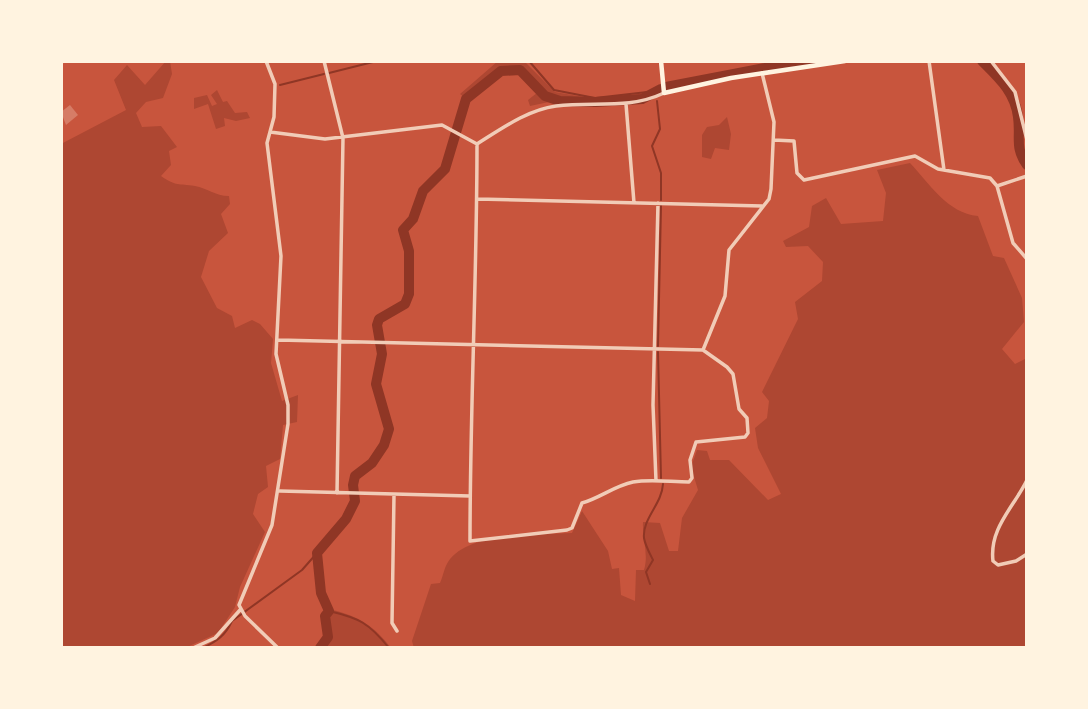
<svg xmlns="http://www.w3.org/2000/svg" width="1088" height="709" font-family="Jost,sans-serif">
	<rect width="100%" height="100%" fill="#c8553d"/>
	<path fill="#ae4732" d="M166,61H170L172,74L163,98L146,102L136,113L142,127L161,126L177,147L169,151L171,165L161,176C177,187 178,183 195,186C207,188 215,196 229,196L230,204L221,214L228,233L209,251L201,277L217,308L232,316L235,328L252,320L260,324L273,339L271,363L282,401L298,395L297,422L283,425L280,459L266,466L268,487L258,494L253,514L265,532L240,587L235,607L218,633L185,648H61V144L126,110L114,80L127,65L145,85Z
		M498,61L526,63L555,92L595,99L642,94L641,97L596,101L563,99L530,106L528,100L543,88L522,67L509,66L464,97L460,94Z
		M217,90L223,102L227,101L235,113L247,112L250,118L236,121L224,118L225,126L216,129L208,104L194,109V98L207,95L212,106L217,104L211,95Z
		M727,117L731,134L729,150L715,148L711,159L702,157V135L707,127L719,125Z
		M910,163C930,184 947,213 978,216L993,256L1004,258L1022,298L1024,322L1002,349L1015,364L1027,358V648H414L412,641L431,584L440,583C443,577 444,568 448,562C468,531 539,535 572,533L582,511L608,551L612,569L619,568L621,595L635,601L636,570H644C649,554 642,539 643,522L660,523L669,551H678L682,518L698,490L691,467L697,450L707,451L710,460H729L768,500L781,494L758,448L755,428L767,418L769,401L762,392L798,319L795,302L822,281L823,262L808,246L786,247L783,241L809,227L812,206L826,198L841,224L883,221L886,193L877,170Z
		M333,610C360,617 374,626 391,648H324L331,639L327,616Z"/>
	<g fill="none" stroke-linecap="round" stroke-linejoin="round">
		<path stroke="#8f3625" stroke-width="2" d="M529,61L554,90L595,98L656,91
			M329,73L377,61
			M280,85L324,74
			M657,101L660,129L652,146L661,173V200
			M658,346L661,206
			M658,352L661,478
			M650,584L646,572L653,560C650,554 645,545 644,538C642,519 662,504 663,484
			M329,611C359,618 369,623 389,648
			M203,648C217,641 225,636 232,621L302,570L317,553"/>
		<path stroke="#8f3625" stroke-width="10" d="M982,61C999,78 1015,92 1018,117C1021,137 1014,147 1027,165
			M666,87L775,66L817,61
			M320,648L328,637L325,616L329,611L321,593L317,553L346,519L355,501L353,485L355,476L372,463L384,445L389,429L376,384L382,354L377,325L379,319L405,304L409,294V251L403,230L413,219L423,191L445,169L466,99L501,71L520,70L545,96L560,101L596,102L642,99L661,89"/>
	</g>
	<path fill="#d67c66" d="M70,105L78,115L66,125L61,112Z"/>
	<g fill="none" stroke-linecap="round" stroke-linejoin="round">
		<path stroke="#f1ccb7" stroke-width="3.5" d="M266,61L275,84L274,117L267,143L281,256L276,354L288,405V424L272,525L239,605L245,616L278,648
			M324,61L343,138L337,493
			M929,61L944,170
			M991,61L1015,92L1027,140
			M61,62L64,61
			M626,104L634,203
			M270,132L325,139L442,125L477,144
			M774,140L794,141L797,173L804,180L915,156L938,169L990,178L997,186L1013,243L1027,259
			M477,144C501,129 527,110 556,106C594,101 628,110 664,93
			M997,186L1027,176
			M477,199L762,206
			M278,340L703,350L727,367L733,374L739,409L747,418L748,433L745,437L696,442L690,460L692,478L689,482C671,482 651,479 633,482C614,486 600,498 582,503L572,528L567,530L470,541C470,409 477,276 477,144
			M703,350L725,296L729,250L769,199L771,189L774,122L762,73
			M1027,480C1014,507 989,528 993,561L998,565L1016,561L1027,554
			M656,481L653,405L658,203
			M280,491L470,496
			M394,495L392,623L397,631
			M193,648L215,638L240,610"/>
		<path stroke="#fff3e0" stroke-width="4.5" d="M661,61L664,93L731,78L845,61"/>
	</g>
	<rect width="1088" height="709" fill="none" stroke="#fff3e0" stroke-width="126"/>
</svg>
